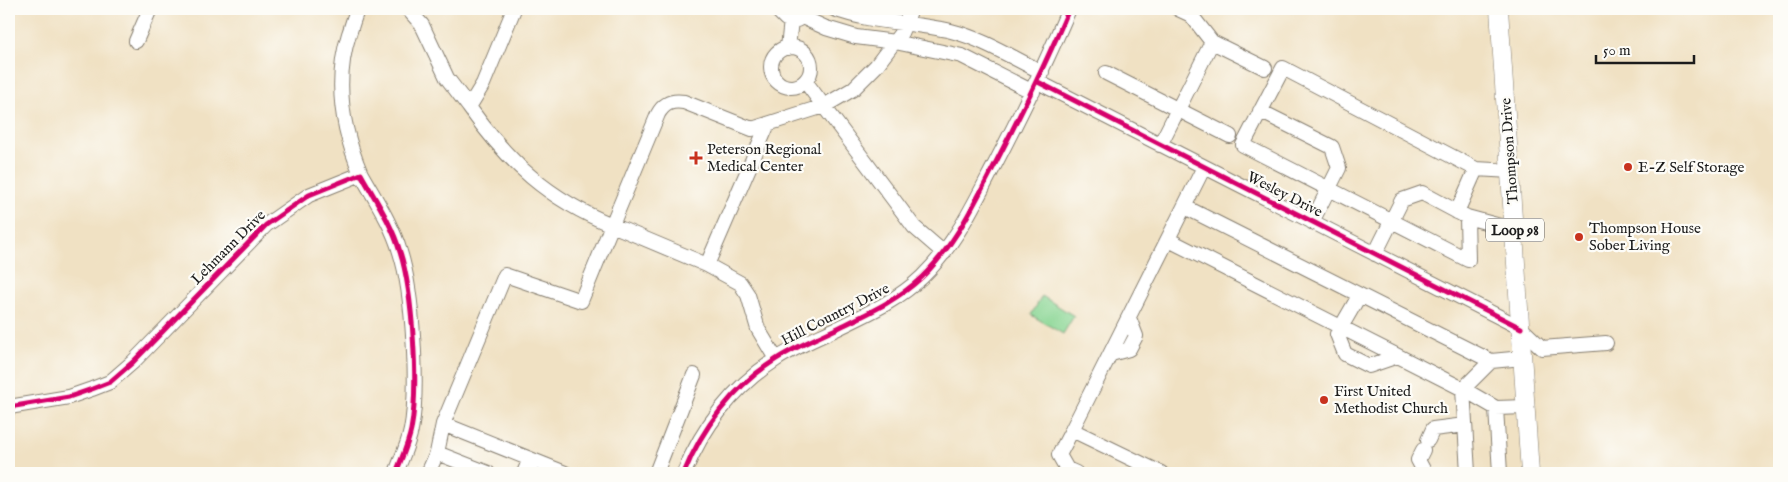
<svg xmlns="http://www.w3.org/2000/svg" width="1788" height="482" font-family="'IM FELL English',serif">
	<rect width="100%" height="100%" fill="#fdfcf7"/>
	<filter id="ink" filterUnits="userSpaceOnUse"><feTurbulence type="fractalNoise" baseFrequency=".02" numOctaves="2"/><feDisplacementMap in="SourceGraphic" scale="10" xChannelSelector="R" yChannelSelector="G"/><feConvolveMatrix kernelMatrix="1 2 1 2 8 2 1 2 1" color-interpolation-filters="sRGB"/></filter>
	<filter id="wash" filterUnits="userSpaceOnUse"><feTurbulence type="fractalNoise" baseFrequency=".0096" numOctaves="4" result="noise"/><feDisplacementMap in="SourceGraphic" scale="20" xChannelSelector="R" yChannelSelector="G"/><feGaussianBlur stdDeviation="1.12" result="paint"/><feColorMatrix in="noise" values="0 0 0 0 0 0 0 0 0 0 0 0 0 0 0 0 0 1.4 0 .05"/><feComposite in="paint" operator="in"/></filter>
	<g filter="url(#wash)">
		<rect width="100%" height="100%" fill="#f0e1c3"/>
		<path fill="#88d593" stroke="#527858" d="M1042,296L1074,316L1063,334L1031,315Z"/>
	</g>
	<g filter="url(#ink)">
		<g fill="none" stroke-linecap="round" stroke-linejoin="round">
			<defs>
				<path id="minor" d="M358,9C354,16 352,26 349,34C334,81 342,129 361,174
					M408,9L422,25L447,78L469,107
					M514,9L483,84L469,107C508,162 548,199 612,225L658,114C664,103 672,100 684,102L752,129L824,106L853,89L876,66L901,33L911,9
					M776,9L786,19L797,20L802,17L826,28L856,37L895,42L962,56L1033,92
					M834,9C871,23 912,22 951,31C983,39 1013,58 1042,72
					M136,41L150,9
					M1212,42L1265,68
					M771 67a20 20 0 1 1 40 0a20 20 0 1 1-40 0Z
					M788,48L791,20
					M1106,73L1230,136
					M805,81L914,227L944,253
					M1038,82L1521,328L1542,348L1606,343
					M1260,111L1332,147L1339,168L1312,222
					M1160,145L1212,42L1191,15L1178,9
					M1185,207L1491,361L1523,358
					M1457,212L1476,169
					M1467,217L1468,260L1243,145L1283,68L1476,169L1511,171
					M1169,240L1463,389L1496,408L1526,407
					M1375,254L1402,200L1422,193L1467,217L1515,230
					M707,265L767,126
					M1359,296L1337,334L1345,354L1369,366L1398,356
					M1111,354L1129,349L1136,336L1129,318
					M9,407L69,397L92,389L110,382L133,362L266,225L309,195L361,174C375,199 392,224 400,252C413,292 419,389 411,430C408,445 401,459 396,473
					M1496,408L1500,473
					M443,424L565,473
					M1072,430L1204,167
					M1428,440L1433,429L1465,425
					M1423,450L1418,460L1425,473
					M437,453L488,473
					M428,473L437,453L443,424L505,275L581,301L612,225L707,265L740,283L748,295L758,329L776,359
					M524,473L530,459
					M656,473L694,375
					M684,473C702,428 733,387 775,360C796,346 820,337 842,326C871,312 899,299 922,277C955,245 973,206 994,166C1021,114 1046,63 1069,9
					M1076,473L1067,469L1059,455L1072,430L1161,473
					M1468,473L1463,389L1491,361"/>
				<path id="major" d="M1499,9L1530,473"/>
			</defs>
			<use href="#minor" stroke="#867e70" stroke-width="16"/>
			<use href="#major" stroke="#867e70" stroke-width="19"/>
			<use href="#minor" stroke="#fff" stroke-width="14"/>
			<use href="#major" stroke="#fff" stroke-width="18"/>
			<defs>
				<path id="cycleway" d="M1038,82L1521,328
					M9,407L69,397L92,389L110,382L133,362L266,225L309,195L361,174C375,199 392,224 400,252C413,292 419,389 411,430C408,445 401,459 396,473
					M684,473C702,428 733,387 775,360C796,346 820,337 842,326C871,312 899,299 922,277C955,245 973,206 994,166C1021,114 1046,63 1069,9"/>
			</defs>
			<use href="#cycleway" stroke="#fdfcf7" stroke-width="8"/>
			<use href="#cycleway" stroke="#d6006c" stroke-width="5"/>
		</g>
	</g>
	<g fill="#c8321e" stroke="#fdfcf7" stroke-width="2">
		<path d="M693.5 150.5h5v5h5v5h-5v5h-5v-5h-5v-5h5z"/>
		<circle cx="1628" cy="167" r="5"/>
		<circle cx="1579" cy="237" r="5"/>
		<circle cx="1324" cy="400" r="5"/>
	</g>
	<g text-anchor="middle" stroke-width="4.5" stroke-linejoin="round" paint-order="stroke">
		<rect fill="#fdfcf7" stroke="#605f5e" stroke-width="1" x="1486" y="218.5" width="58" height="23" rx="4"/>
		<g font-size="14" font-weight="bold" fill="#1c1c1c">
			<text x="1515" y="235">Loop 98</text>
		</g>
		<g font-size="15" fill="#1c1c1c" stroke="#fdfcf7" text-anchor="start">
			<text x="707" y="154">Peterson Regional<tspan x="707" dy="17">Medical Center</tspan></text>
			<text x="1638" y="172">E-Z Self Storage</text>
			<text x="1589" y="233">Thompson House<tspan x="1589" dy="17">Sober Living</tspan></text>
			<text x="1334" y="396">First United<tspan x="1334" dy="17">Methodist Church</tspan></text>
		</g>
		<g font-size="15" fill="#1c1c1c" stroke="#fdfcf7">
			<text transform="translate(1509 151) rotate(-94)" y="5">Thompson Drive</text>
			<text transform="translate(1285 194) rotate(27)" y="5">Wesley Drive</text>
			<text transform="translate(228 247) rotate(-45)" y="5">Lehmann Drive</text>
			<text transform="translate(835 314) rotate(-27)" y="5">Hill Country Drive</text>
		</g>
	</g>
	<rect width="1788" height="482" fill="none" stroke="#fdfcf7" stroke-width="30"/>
	<path d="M1596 55v8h98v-8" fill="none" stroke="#1c1c1c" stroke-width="2.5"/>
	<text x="1603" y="55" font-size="15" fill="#1c1c1c" stroke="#fdfcf7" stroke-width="4" paint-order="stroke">50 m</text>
</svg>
